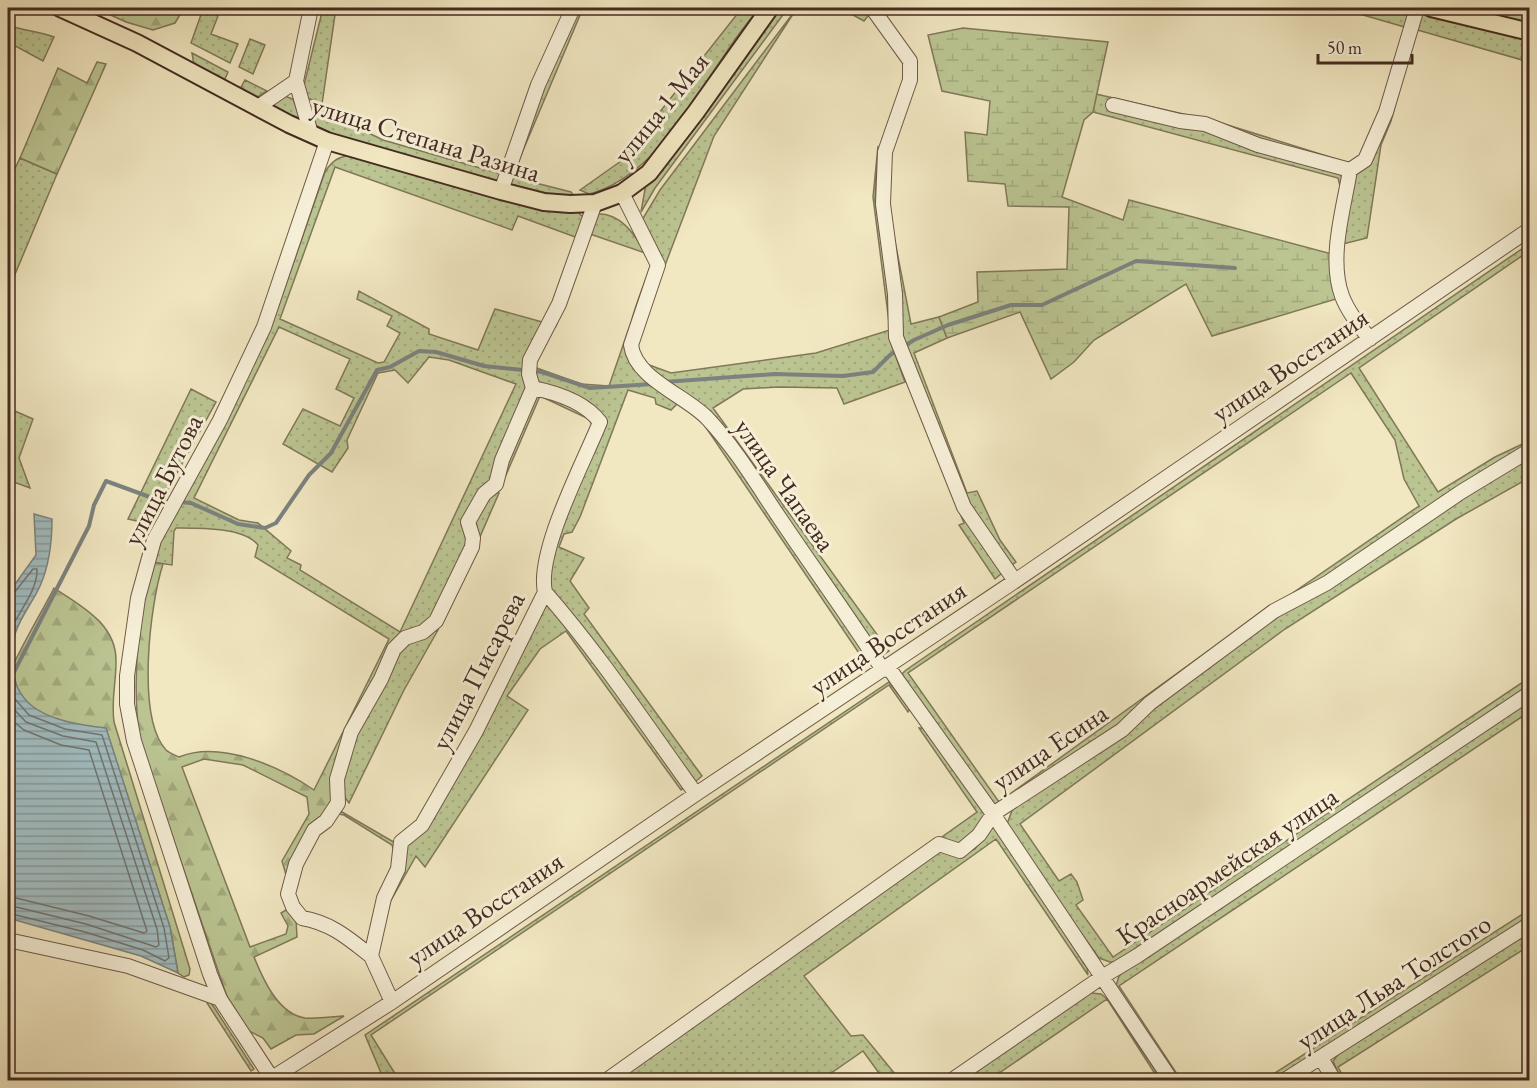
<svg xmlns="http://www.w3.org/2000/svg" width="1537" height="1088" font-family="'EB Garamond',serif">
	<defs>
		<pattern id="grass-dots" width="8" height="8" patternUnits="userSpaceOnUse" patternTransform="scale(1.5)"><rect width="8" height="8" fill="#bbc592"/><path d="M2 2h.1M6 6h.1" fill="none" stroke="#a2a97e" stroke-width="1.8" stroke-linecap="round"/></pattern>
		<pattern id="forest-firs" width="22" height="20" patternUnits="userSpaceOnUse" patternTransform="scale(1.5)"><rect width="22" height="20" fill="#bbc592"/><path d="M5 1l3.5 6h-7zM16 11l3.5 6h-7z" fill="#a2a97e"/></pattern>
		<pattern id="wetland-marsh" width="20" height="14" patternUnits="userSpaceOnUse" patternTransform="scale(1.5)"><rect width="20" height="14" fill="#bbc592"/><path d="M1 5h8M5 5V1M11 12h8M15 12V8" fill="none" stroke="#a2a97e"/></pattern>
		<pattern id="water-rules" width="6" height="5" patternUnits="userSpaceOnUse" patternTransform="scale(1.5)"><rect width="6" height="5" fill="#a1bcbf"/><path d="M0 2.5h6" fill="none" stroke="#85999b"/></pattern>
	</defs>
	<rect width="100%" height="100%" fill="#f1e7c1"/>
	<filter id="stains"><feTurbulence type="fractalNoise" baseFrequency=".00333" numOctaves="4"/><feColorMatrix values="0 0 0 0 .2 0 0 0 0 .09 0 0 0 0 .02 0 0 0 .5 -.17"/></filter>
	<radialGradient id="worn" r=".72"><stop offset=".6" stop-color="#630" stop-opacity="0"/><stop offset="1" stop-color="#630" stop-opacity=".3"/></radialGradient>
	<path fill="url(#grass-dots)" stroke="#807859" stroke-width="1.5" fill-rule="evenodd" d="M323,8H336L322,104L305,97L304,85Z
		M578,8H583L514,172L545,81Z
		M742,8H760C708,64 669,173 589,194L580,190L621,161Z
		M779,8H788L655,188L641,212L647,178Z
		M797,8L714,136L664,268L642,220L660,190Z
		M840,8H864L868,16L864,21Z
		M1339,8H1404L1412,10L1408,28Z
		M1456,8H1529V25Z
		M203,9L218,16L211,34L238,44L230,63L191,43Z
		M1420,11L1529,38V62L1414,29Z
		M8,25C23,31 38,31 54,37L43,61L8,42Z
		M1414,36L1391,121L1381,145L1367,238L1343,244L1354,173Z
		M250,39L265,45L253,74L239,67Z
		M192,53L228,72L224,81L194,65Z
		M245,80L267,91L256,98L240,89Z
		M1096,94L1218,122L1349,163L1362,158L1349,166L1204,126L1337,170L1343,177L1330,270L1340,186L1338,178L1093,112Z
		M282,95L293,99L302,123L270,106Z
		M307,103L383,140L501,174L499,181L333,137L316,129Z
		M878,146L875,200L890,295V330L892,346L905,382L844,404L837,388L778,387L743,389L713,408L889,651L880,657L744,460L641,362L671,373L816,353L890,330L873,197Z
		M355,155L573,208L584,218L578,238L518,216L512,230L335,167L280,319L378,363L384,362L400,333L387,326L392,316L357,299L359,291L429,329V334L478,350L495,309L546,323L528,389L467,539V549L433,619L422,628L404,634L345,735L342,734L389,639L255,557L258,545C244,527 198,528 176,528L174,531L172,565L152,562L161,538L221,432L272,325L325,172C333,159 340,156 355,155ZM279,327L350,359L336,389L354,398L340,426L303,409L283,444L332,472L348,448L347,440L378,373L395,370L408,383L429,357L449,360L516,384L400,632L300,570L301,565L287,558L291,551L258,523L239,520L194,498Z
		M20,158L57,174L8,291V183Z
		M512,177L571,192L574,196L549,194L510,184Z
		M595,214C620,212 635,234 645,253L590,234L556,326L543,341L534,367L581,384L609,386L650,267C642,292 618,341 631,365L677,404L671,410L656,404L655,398L628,390L580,517L572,532L564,534L559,547L584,558L570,581L589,608L584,614L702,776L694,783L582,628L550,592L547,579L552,546L605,423C601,398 557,392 537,381L532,375V360L562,304L591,218Z
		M894,236L911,324L939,317L947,338L914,353L967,493L977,491L1000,540L1016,562L1009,567L967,502L902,337L901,293Z
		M1529,244V251L1359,368L1438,492L1495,457L1529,441V446C1347,559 1175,688 997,807L993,805L905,681L902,674L906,670ZM1351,373L1395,440L1404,479L1419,506L1197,659L999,802L908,673Z
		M191,389L216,402L149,524L128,519Z
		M539,394L588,414L594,427L589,419L540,396L503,482L506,463L535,395Z
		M8,408L33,419L19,458L30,488L8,480Z
		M705,426L738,465L871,662L867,665Z
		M1529,456V478L1456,519L1285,629L1020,824L1059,881L1071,874L1077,882L1083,900L1076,905L1113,957L1529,678V688L1120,962H1110L1099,958L1049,888L1007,824L1013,808L1277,615Z
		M496,493H499L479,539L472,522L490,496Z
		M957,506L1002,573L995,579L959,525L964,523Z
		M546,600L575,634L685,787L681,790L566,631L540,649L507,696L528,710L425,867L416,856L385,911L407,842Z
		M438,630L404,690L349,803C320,772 389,672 406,641Z
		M889,682L910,709L908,712L889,685L371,1035L399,1080H384L365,1035Z
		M1529,699V712L1119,986L1181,1080H1177L1116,986L1119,976L1128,967Z
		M919,728H924L986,814L976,831L959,846L939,839L977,812Z
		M342,812L397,844L395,854L392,845L344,815L338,814Z
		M993,824L1087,968L1088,975L996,839L804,976L851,1036L863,1035L900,1080H884L863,1051L821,1080H613L940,850L961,856L975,849Z
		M1529,910V917L1274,1080H1264Z
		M1529,930V946L1338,1067L1345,1080H1341L1333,1061L1341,1051Z
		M1091,993L1101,994L1107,999L1162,1080H1159L1107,999L989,1080H964Z
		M210,1001L254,1069L251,1071L207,1003Z"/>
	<path fill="url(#forest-firs)" stroke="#807859" stroke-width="1.5" d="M95,8H184L175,23L153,30L126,22Z
		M97,62L106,64L57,174L20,158L58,68L87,83Z
		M152,562L163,564C150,604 136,717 166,750C169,753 175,755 179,757C220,740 279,766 314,790L342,734L345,735L332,801L287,878L282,861L309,814L307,797L243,765L204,759L182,767L250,947L286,934L288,926L281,913L289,908L296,919L297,937L254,957C263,979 278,1014 305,1018C317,1019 331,1017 344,1016L314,1034L296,1035L271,1049L263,1038L249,1031L227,997L140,741C131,680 138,621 152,562Z
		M54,588C81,606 117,624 116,662C116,683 111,701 114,722L190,969L189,975L184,977L178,973L170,927L106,729C76,725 9,716 10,674C10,665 48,601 54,588Z"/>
	<path fill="url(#wetland-marsh)" stroke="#807859" stroke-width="1.5" d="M963,28L1108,42L1093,112L1084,120L1062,197L1123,220L1129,200L1332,254L1336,299L1212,336L1186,284L1094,340L1074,362L1051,379L1020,312L947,338L939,317L978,302L977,272L1067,269L1069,207L1008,206L1005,184L968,181L965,132L987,135L990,101L942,91L928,35Z"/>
	<path fill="url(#water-rules)" stroke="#7c827f" stroke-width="1.5" d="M34,514L52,519C52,540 49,566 40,586C33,602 20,617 15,634C0,709 47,721 106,728L170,927L178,973L141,956L8,918V594L36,555Z"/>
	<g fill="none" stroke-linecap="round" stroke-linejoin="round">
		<path stroke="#727470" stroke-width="1.5" d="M8,595L14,593L33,569H37C38,595 11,617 8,642
			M8,691L29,715L65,729L102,735L164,928L169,958L165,961L143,950L85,932L8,913
			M8,703L26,722L63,736L96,742L157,929L159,945L156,947L86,924L8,905
			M8,717L24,730L61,745L89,750L147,931L144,933L89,916L8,896"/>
		<path stroke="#7c827f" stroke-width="4" d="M664,382L775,374L843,376L873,372L890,355L914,340L948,325L1011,305H1042L1136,261L1235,268
			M179,502L191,503L238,524L265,528L276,523L309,475L331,453L377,370L390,367L419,351L436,352L484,366L542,372L590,388L653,384
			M8,680L13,674L89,526L94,505L106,481L158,500L171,501"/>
		<defs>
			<path id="minor" d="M872,8L910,61V80L885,152L883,204L895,294L896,337L964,507L1015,581
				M1113,105L1180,121L1205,124L1258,145L1350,170L1365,160L1386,112L1417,8
				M258,107L296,81
				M311,134L296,81L311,8
				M1350,170C1344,208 1328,258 1342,296C1348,312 1359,326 1370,339
				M501,191L538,85L573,8
				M622,193L658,265L631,345C635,379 687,396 708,419C737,450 759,488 783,523C816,572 851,620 883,670
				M545,592C601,656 646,725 696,794
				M888,667L993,814L1171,1080
				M8,940L128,966L220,999
				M371,956C348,938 331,923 302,918L293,907L288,894L296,864L314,830L326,821L338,803L337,779L351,732L381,679L394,649L405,638L423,632L436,621L472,547L473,538L468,522L484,494L496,484L502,460L533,388L529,374L530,360L559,304L595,203
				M392,1002L371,956L384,898L398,869L401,842L422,825L476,731L545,592C536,552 584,462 600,422C585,402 558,393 533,388
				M1321,1058L1334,1080
				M269,1080L392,1002L696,794L1015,581L1530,229
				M273,1080L220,999L210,974L134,741L127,704V676L138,598L154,540L220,420L264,327L327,141
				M607,1080L939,844L960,851L979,835L993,814L1122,730L1150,703L1274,611L1327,583L1461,492L1530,450
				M952,1080L1102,977L1137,956L1530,693
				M1285,1080L1530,924"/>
			<path id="major" d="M60,8L137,43L289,124L327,141L501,191L544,202L570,204L595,203L622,193L649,173L696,112L770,8
				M1431,8L1530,32"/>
		</defs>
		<use href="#minor" stroke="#6f5a48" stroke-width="16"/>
		<use href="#major" stroke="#442b20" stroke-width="20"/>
		<use href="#minor" stroke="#f6efd7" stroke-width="14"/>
		<use href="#major" stroke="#f1e7c1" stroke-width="16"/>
	</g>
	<g text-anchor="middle" stroke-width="6" stroke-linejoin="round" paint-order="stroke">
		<g font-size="27" fill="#442b20" stroke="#f6efd7">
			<text transform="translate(661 108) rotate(-51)" y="9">улица 1 Мая</text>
			<text transform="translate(426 139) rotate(17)" y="9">улица Степана Разина</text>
			<text transform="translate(1290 365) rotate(-34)" y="9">улица Восстания</text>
			<text transform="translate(163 480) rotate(-63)" y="9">улица Бутова</text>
			<text transform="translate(785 485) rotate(55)" y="9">улица Чапаева</text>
			<text transform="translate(888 638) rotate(-34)" y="9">улица Восстания</text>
			<text transform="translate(478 671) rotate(-63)" y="9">улица Писарева</text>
			<text transform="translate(1050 747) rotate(-34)" y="9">улица Есина</text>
			<text transform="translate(1227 866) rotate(-34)" y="9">Красноармейская улица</text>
			<text transform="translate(485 909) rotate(-34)" y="9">улица Восстания</text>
			<text transform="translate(1394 982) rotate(-33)" y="9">улица Льва Толстого</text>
		</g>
	</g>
	<rect width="1537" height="1088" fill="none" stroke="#f1e7c1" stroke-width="30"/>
	<rect x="9" y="9" width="1519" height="1070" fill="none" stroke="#442b20" stroke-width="3"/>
	<rect x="15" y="15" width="1507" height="1058" fill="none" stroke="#442b20" stroke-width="1.5"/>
	<path d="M1318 54v9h94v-9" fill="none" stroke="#442b20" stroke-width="3"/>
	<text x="1327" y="54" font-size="18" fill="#442b20" stroke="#f6efd7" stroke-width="4.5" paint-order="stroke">50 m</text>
	<rect width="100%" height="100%" filter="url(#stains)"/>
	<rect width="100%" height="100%" fill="url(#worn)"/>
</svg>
